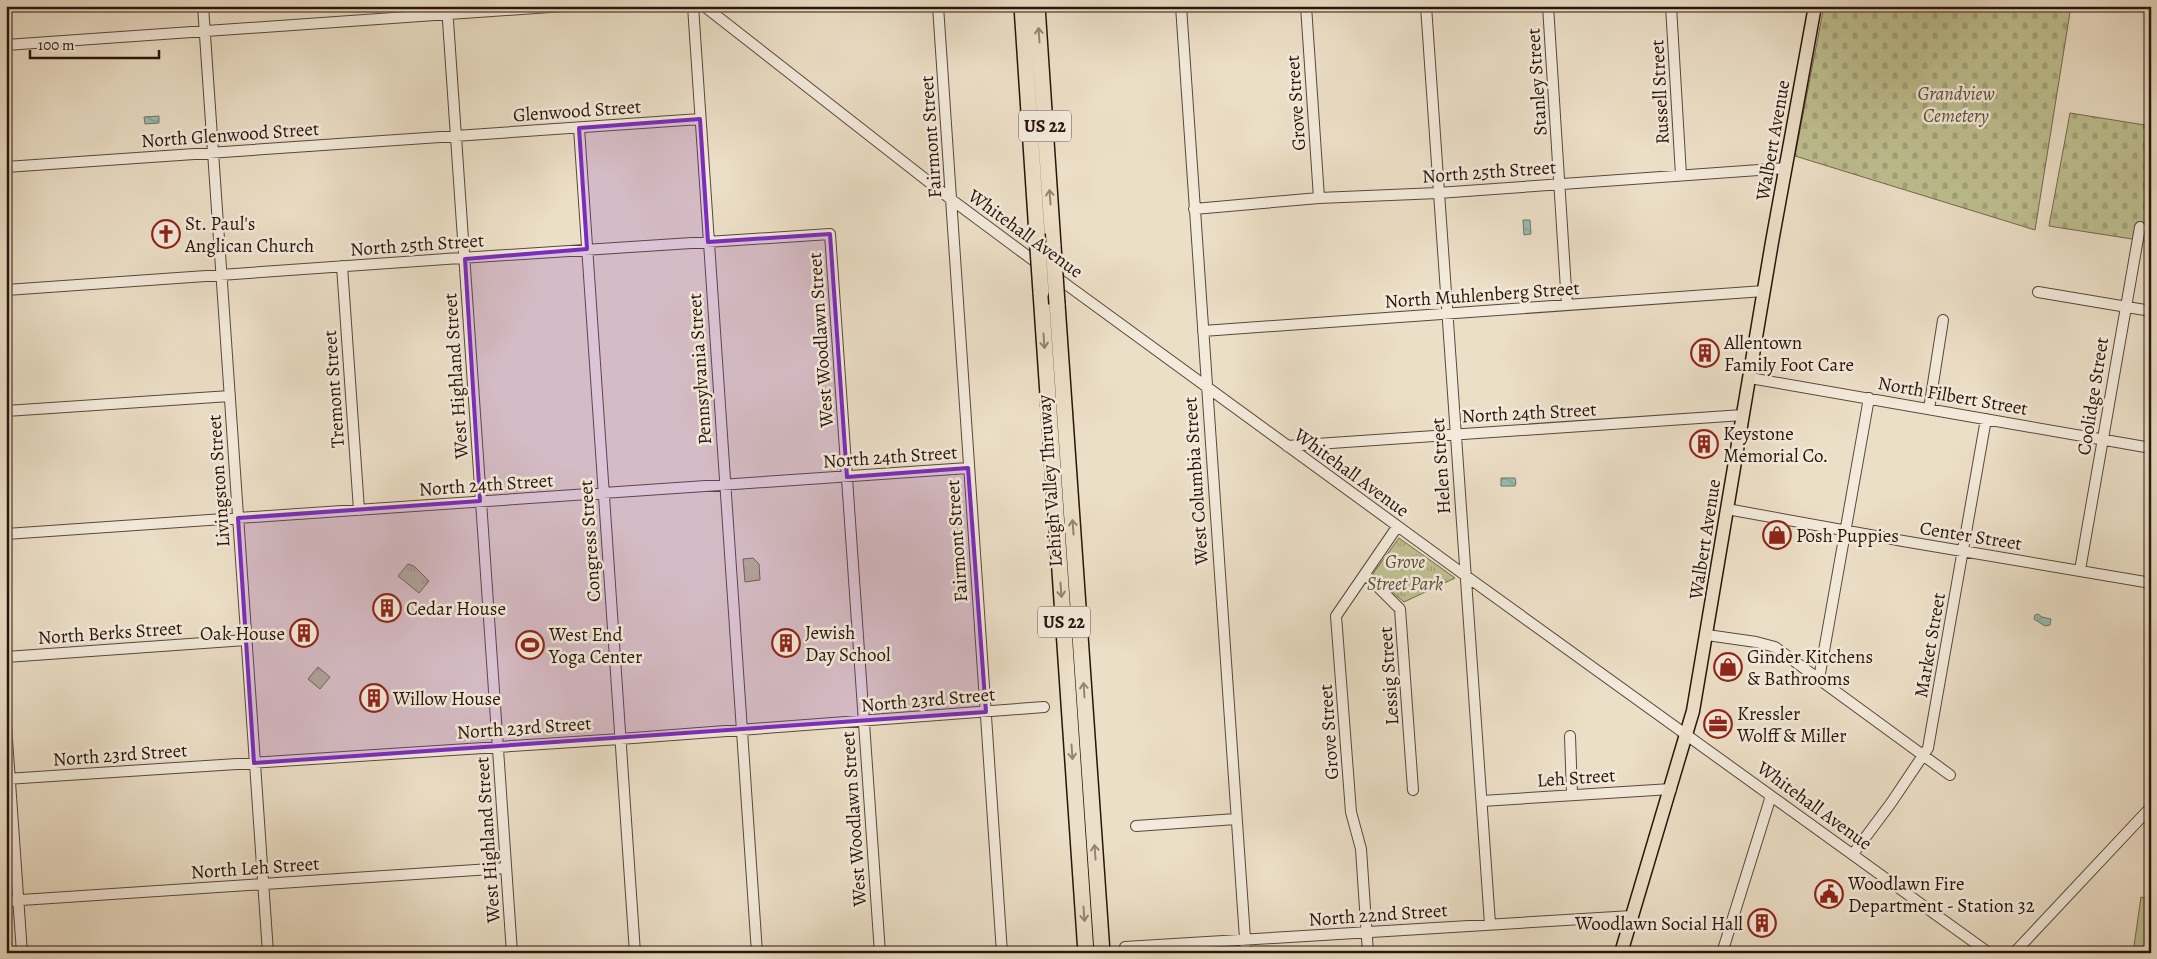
<svg xmlns="http://www.w3.org/2000/svg" width="2157" height="959" font-family="Alegreya,serif">
	<defs>
		<pattern id="grass-tufts" width="24" height="20" patternUnits="userSpaceOnUse" patternTransform="scale(1.25)"><rect width="24" height="20" fill="#bfc091"/><path d="M3 7l-1-3M5 7V3M7 7l1-3M15 17l-1-3M17 17v-4M19 17l1-3" fill="none" stroke="#a4a47c"/></pattern>
		<pattern id="cemetery-stones" width="16" height="16" patternUnits="userSpaceOnUse" patternTransform="scale(1.25)"><rect width="16" height="16" fill="#bfc091"/><path d="M2 7V4a2 2 0 0 1 4 0v3zM10 15v-3a2 2 0 0 1 4 0v3z" fill="#a4a47c"/></pattern>
		<pattern id="water-waves" width="16" height="10" patternUnits="userSpaceOnUse" patternTransform="scale(1.25)"><rect width="16" height="10" fill="#99bdb1"/><path d="M0 5q4-4 8 0t8 0" fill="none" stroke="#84a297"/></pattern>
	</defs>
	<rect width="100%" height="100%" fill="#ecdfc7"/>
	<filter id="stains"><feTurbulence type="fractalNoise" baseFrequency=".004" numOctaves="4"/><feColorMatrix values="0 0 0 0 .2 0 0 0 0 .09 0 0 0 0 .02 0 0 0 .5 -.17"/></filter>
	<radialGradient id="worn" r=".72"><stop offset=".6" stop-color="#630" stop-opacity="0"/><stop offset="1" stop-color="#630" stop-opacity=".3"/></radialGradient>
	<path fill="url(#grass-tufts)" stroke="#746a4e" d="M1399,538L1455,578L1404,602L1372,575Z
		M753,558L759,564L760,580L745,582L743,559Z
		M408,564L414,566L429,581L419,593L398,576Z
		M318,667L330,677L320,689L308,679Z"/>
	<path fill="url(#cemetery-stones)" stroke="#746a4e" d="M1824,6H2071L2035,230L1795,156Z
		M2070,113L2151,126V242L2049,226Z"/>
	<path fill="#bfc091" stroke="#746a4e" d="M2141,897L2151,900V953H2133Z"/>
	<path fill="url(#water-waves)" stroke="#6c796f" d="M159,116V123L145,124L144,117Z
		M1523,220H1530L1531,234L1524,235Z
		M1501,478H1515L1516,483L1515,486H1501Z
		M2038,614L2042,617L2051,619L2050,625L2045,626L2034,619L2035,615Z"/>
	<g fill="none" stroke-linecap="round" stroke-linejoin="round">
		<defs>
			<path id="minor" d="M203,6L268,953
				M447,6L512,953
				M693,6L757,953
				M704,6L952,200L1041,266
				M938,6L1002,953
				M1181,6L1246,953
				M1306,6L1319,198
				M1426,6L1490,924
				M1548,6L1567,305
				M1671,6L1681,175
				M6,45L564,6
				M579,128L635,953
				M6,167L700,119
				M1194,209L1319,198L1438,193L1786,168
				M342,266L359,510
				M1052,274L1466,576L1989,953
				M6,290C281,269 555,252 830,234L880,953
				M2038,292L2151,311
				M1203,331L1764,291
				M1750,378L2151,448
				M1929,409L1943,320
				M6,411L230,396
				M1287,446L1743,415
				M1727,509L1903,541L2151,583
				M6,534L968,468
				M2080,570L2140,227
				M1365,574L1400,609L1413,790
				M1707,635L1756,642L1775,647L1950,775
				M6,657L246,640
				M1819,679L1869,398
				M6,725L22,953
				M1570,736L1572,795
				M6,779L620,739L1044,707
				M1482,801L1671,789
				M1136,826L1236,819
				M1853,854L1891,803L1928,748L1986,419
				M6,901L506,868
				M1125,947L1632,916
				M1368,953L1361,849L1351,812L1336,616L1397,527
				M1722,953L1771,796
				M2014,953L2151,807"/>
			<path id="major" d="M1621,953L1693,711L1772,242L1815,6"/>
			<path id="highway" d="M1022,6L1037,234
				M1037,6L1053,246
				M1041,292L1086,953
				M1057,304L1102,953"/>
		</defs>
		<use href="#minor" stroke="#5a473b" stroke-width="12"/>
		<use href="#major" stroke="#29140c" stroke-width="15"/>
		<use href="#highway" stroke="#29140c" stroke-width="18"/>
		<use href="#minor" stroke="#f3eadb" stroke-width="10"/>
		<use href="#major" stroke="#ecdfc7" stroke-width="12"/>
		<use href="#highway" stroke="#ecdfc7" stroke-width="15"/>
		<defs>
			<path id="highway-bridge" d="M1037,234L1041,292
				M1053,246L1057,304"/>
		</defs>
		<use href="#highway-bridge" stroke="#29140c" stroke-width="18" stroke-linecap="butt"/>
		<use href="#highway-bridge" stroke="#ecdfc7" stroke-width="15"/>
	</g>
	<defs><path id="oneway-shaft" d="M-6 0H5M1.5-3L5.5 0L1.5 3" fill="none" stroke-width="1.6" stroke-linecap="round" stroke-linejoin="round" transform="scale(1.25)"/></defs>
	<g stroke="#948473">
		<use href="#oneway-shaft" transform="translate(1039 35) rotate(-94)"/>
		<use href="#oneway-shaft" transform="translate(1050 197) rotate(-94)"/>
		<use href="#oneway-shaft" transform="translate(1044 341) rotate(86)"/>
		<use href="#oneway-shaft" transform="translate(1073 527) rotate(-94)"/>
		<use href="#oneway-shaft" transform="translate(1061 590) rotate(86)"/>
		<use href="#oneway-shaft" transform="translate(1084 690) rotate(-94)"/>
		<use href="#oneway-shaft" transform="translate(1072 752) rotate(86)"/>
		<use href="#oneway-shaft" transform="translate(1095 852) rotate(-94)"/>
		<use href="#oneway-shaft" transform="translate(1084 914) rotate(86)"/>
	</g>
	<path fill="#7b2cbf" fill-opacity="0.2" stroke="#7b2cbf" stroke-width="4" stroke-linejoin="round" d="M700,119L708,242L830,234L847,477L968,468L986,712L254,763L238,518L480,501L465,259L587,249L579,128Z"/>
	<defs>
		<symbol id="church-ring" viewBox="-11 -11 22 22"><circle r="9.5" fill="#f3eadb" stroke="#8f2418" stroke-width="1.5"/><path d="M-1.2-6h2.4v3.5h3.3v2.4h-3.3V6h-2.4V-.1h-3.3v-2.4h3.3Z" fill="#8f2418"/></symbol>
		<symbol id="building-ring" viewBox="-11 -11 22 22"><circle r="9.5" fill="#f3eadb" stroke="#8f2418" stroke-width="1.5"/><path d="M-4-6H4V6H1V3H-1V6H-4ZM-2.5-4.3h1.7v1.8h-1.7ZM.8-4.3h1.7v1.8H.8ZM-2.5-1h1.7V.8h-1.7ZM.8-1h1.7V.8H.8Z" fill="#8f2418"/></symbol>
		<symbol id="shop-ring" viewBox="-11 -11 22 22"><circle r="9.5" fill="#f3eadb" stroke="#8f2418" stroke-width="1.5"/><path d="M-5-2.5h2.3a2.7 3.5 0 0 1 5.4 0H5L5.5 6h-11ZM-1.5-2.5h3a1.5 2.3 0 0 0-3 0Z" fill="#8f2418"/></symbol>
		<symbol id="stadium-ring" viewBox="-11 -11 22 22"><circle r="9.5" fill="#f3eadb" stroke="#8f2418" stroke-width="1.5"/><path d="M0-5a6.5 5 0 1 0 0 10a6.5 5 0 1 0 0-10ZM-3.5-1.8h7v3.6h-7Z" fill="#8f2418"/></symbol>
		<symbol id="office-ring" viewBox="-11 -11 22 22"><circle r="9.5" fill="#f3eadb" stroke="#8f2418" stroke-width="1.5"/><path d="M-6-3h4V-5.5h4V-3h4V5H-6ZM-1-4.5V-3h2v-1.5ZM-6 0V1H6V0Z" fill="#8f2418"/></symbol>
		<symbol id="civic-ring" viewBox="-11 -11 22 22"><circle r="9.5" fill="#f3eadb" stroke="#8f2418" stroke-width="1.5"/><path d="M-.6-6.5H3V-4.5H.6V-3L4-1V1h2V6H-6V1h2V-1L-.6-3ZM-1.2 2.5V6h2.4V2.5Z" fill="#8f2418"/></symbol>
	</defs>
	<g fill-rule="evenodd">
		<use href="#church-ring" x="150" y="218" width="32" height="32"/>
		<use href="#building-ring" x="1689" y="337" width="32" height="32"/>
		<use href="#building-ring" x="1688" y="428" width="32" height="32"/>
		<use href="#shop-ring" x="1761" y="519" width="32" height="32"/>
		<use href="#building-ring" x="371" y="592" width="32" height="32"/>
		<use href="#building-ring" x="288" y="617" width="32" height="32"/>
		<use href="#building-ring" x="770" y="627" width="32" height="32"/>
		<use href="#stadium-ring" x="514" y="629" width="32" height="32"/>
		<use href="#shop-ring" x="1712" y="651" width="32" height="32"/>
		<use href="#building-ring" x="358" y="682" width="32" height="32"/>
		<use href="#office-ring" x="1702" y="708" width="32" height="32"/>
		<use href="#civic-ring" x="1813" y="878" width="32" height="32"/>
		<use href="#building-ring" x="1746" y="907" width="32" height="32"/>
	</g>
	<g text-anchor="middle" stroke-width="5" stroke-linejoin="round" paint-order="stroke">
		<g fill="#f3eadb" stroke="#66544a" stroke-width="1">
			<rect x="1019" y="110.5" width="52" height="31" rx="4"/>
			<rect x="1038" y="606.5" width="52" height="31" rx="4"/>
		</g>
		<g font-size="18" font-weight="bold" fill="#29140c">
			<text x="1045" y="132">US 22</text>
			<text x="1064" y="628">US 22</text>
		</g>
		<g font-size="19" fill="#29140c" stroke="#f3eadb">
			<text transform="translate(1536 82) rotate(-94)" y="7">Stanley Street</text>
			<text transform="translate(1659 92) rotate(-93)" y="7">Russell Street</text>
			<text transform="translate(1295 103) rotate(-94)" y="7">Grove Street</text>
			<text transform="translate(577 110) rotate(-4)" y="7">Glenwood Street</text>
			<text transform="translate(230 134) rotate(-4)" y="7">North Glenwood Street</text>
			<text transform="translate(930 137) rotate(-94)" y="7">Fairmont Street</text>
			<text transform="translate(1772 140) rotate(-80)" y="7">Walbert Avenue</text>
			<text transform="translate(1489 171) rotate(-4)" y="7">North 25th Street</text>
			<text transform="translate(1026 233) rotate(36)" y="7">Whitehall Avenue</text>
			<text transform="translate(417 244) rotate(-4)" y="7">North 25th Street</text>
			<text transform="translate(1482 294) rotate(-4)" y="7">North Muhlenberg Street</text>
			<text transform="translate(820 340) rotate(-94)" y="7">West Woodlawn Street</text>
			<text transform="translate(699 369) rotate(-94)" y="7">Pennsylvania Street</text>
			<text transform="translate(455 376) rotate(-94)" y="7">West Highland Street</text>
			<text transform="translate(333 389) rotate(-94)" y="7">Tremont Street</text>
			<text transform="translate(1953 395) rotate(10)" y="7">North Filbert Street</text>
			<text transform="translate(2092 396) rotate(-81)" y="7">Coolidge Street</text>
			<text transform="translate(1529 412) rotate(-3)" y="7">North 24th Street</text>
			<text transform="translate(890 456) rotate(-4)" y="7">North 24th Street</text>
			<text transform="translate(1440 466) rotate(-94)" y="7">Helen Street</text>
			<text transform="translate(1352 472) rotate(36)" y="7">Whitehall Avenue</text>
			<text transform="translate(218 481) rotate(-94)" y="7">Livingston Street</text>
			<text transform="translate(1049 481) rotate(-94)" y="7">Lehigh Valley Thruway</text>
			<text transform="translate(1195 481) rotate(-94)" y="7">West Columbia Street</text>
			<text transform="translate(486 484) rotate(-4)" y="7">North 24th Street</text>
			<text transform="translate(1971 535) rotate(9)" y="7">Center Street</text>
			<text transform="translate(1704 539) rotate(-81)" y="7">Walbert Avenue</text>
			<text transform="translate(589 541) rotate(-94)" y="7">Congress Street</text>
			<text transform="translate(956 541) rotate(-94)" y="7">Fairmont Street</text>
			<text transform="translate(110 632) rotate(-4)" y="7">North Berks Street</text>
			<text transform="translate(1929 645) rotate(-80)" y="7">Market Street</text>
			<text transform="translate(1388 676) rotate(-94)" y="7">Lessig Street</text>
			<text transform="translate(928 699) rotate(-5)" y="7">North 23rd Street</text>
			<text transform="translate(524 727) rotate(-4)" y="7">North 23rd Street</text>
			<text transform="translate(1328 732) rotate(-94)" y="7">Grove Street</text>
			<text transform="translate(120 754) rotate(-4)" y="7">North 23rd Street</text>
			<text transform="translate(1576 777) rotate(-4)" y="7">Leh Street</text>
			<text transform="translate(1815 805) rotate(36)" y="7">Whitehall Avenue</text>
			<text transform="translate(853 819) rotate(-94)" y="7">West Woodlawn Street</text>
			<text transform="translate(487 840) rotate(-94)" y="7">West Highland Street</text>
			<text transform="translate(255 867) rotate(-4)" y="7">North Leh Street</text>
			<text transform="translate(1378 914) rotate(-4)" y="7">North 22nd Street</text>
		</g>
		<g font-size="19" font-style="italic" fill="#5e503b" stroke="#f3eadb">
			<text x="1956" y="100">Grandview<tspan x="1956" dy="22">Cemetery</tspan></text>
			<text x="1405" y="568">Grove<tspan x="1405" dy="22">Street Park</tspan></text>
		</g>
		<g font-size="19" fill="#29140c" stroke="#f3eadb" text-anchor="start">
			<text x="185" y="230">St. Paul's<tspan x="185" dy="22">Anglican Church</tspan></text>
			<text x="1724" y="349">Allentown<tspan x="1724" dy="22">Family Foot Care</tspan></text>
			<text x="1723" y="440">Keystone<tspan x="1723" dy="22">Memorial Co.</tspan></text>
			<text x="1796" y="542">Posh Puppies</text>
			<text x="406" y="615">Cedar House</text>
			<text x="805" y="639">Jewish<tspan x="805" dy="22">Day School</tspan></text>
			<text x="285" y="640" text-anchor="end">Oak House</text>
			<text x="549" y="641">West End<tspan x="549" dy="22">Yoga Center</tspan></text>
			<text x="1747" y="663">Ginder Kitchens<tspan x="1747" dy="22">&amp; Bathrooms</tspan></text>
			<text x="393" y="705">Willow House</text>
			<text x="1737" y="720">Kressler<tspan x="1737" dy="22">Wolff &amp; Miller</tspan></text>
			<text x="1848" y="890">Woodlawn Fire<tspan x="1848" dy="22">Department - Station 32</tspan></text>
			<text x="1743" y="930" text-anchor="end">Woodlawn Social Hall</text>
		</g>
	</g>
	<rect width="2157" height="959" fill="none" stroke="#ecdfc7" stroke-width="25"/>
	<rect x="8" y="8" width="2142" height="944" fill="none" stroke="#29140c" stroke-width="2.5"/>
	<rect x="12" y="12" width="2132" height="934" fill="none" stroke="#29140c"/>
	<path d="M30 50v8h129v-8" fill="none" stroke="#29140c" stroke-width="2.5"/>
	<text x="38" y="50" font-size="15" fill="#29140c" stroke="#f3eadb" stroke-width="4" paint-order="stroke">100 m</text>
	<rect width="100%" height="100%" filter="url(#stains)"/>
	<rect width="100%" height="100%" fill="url(#worn)"/>
</svg>
